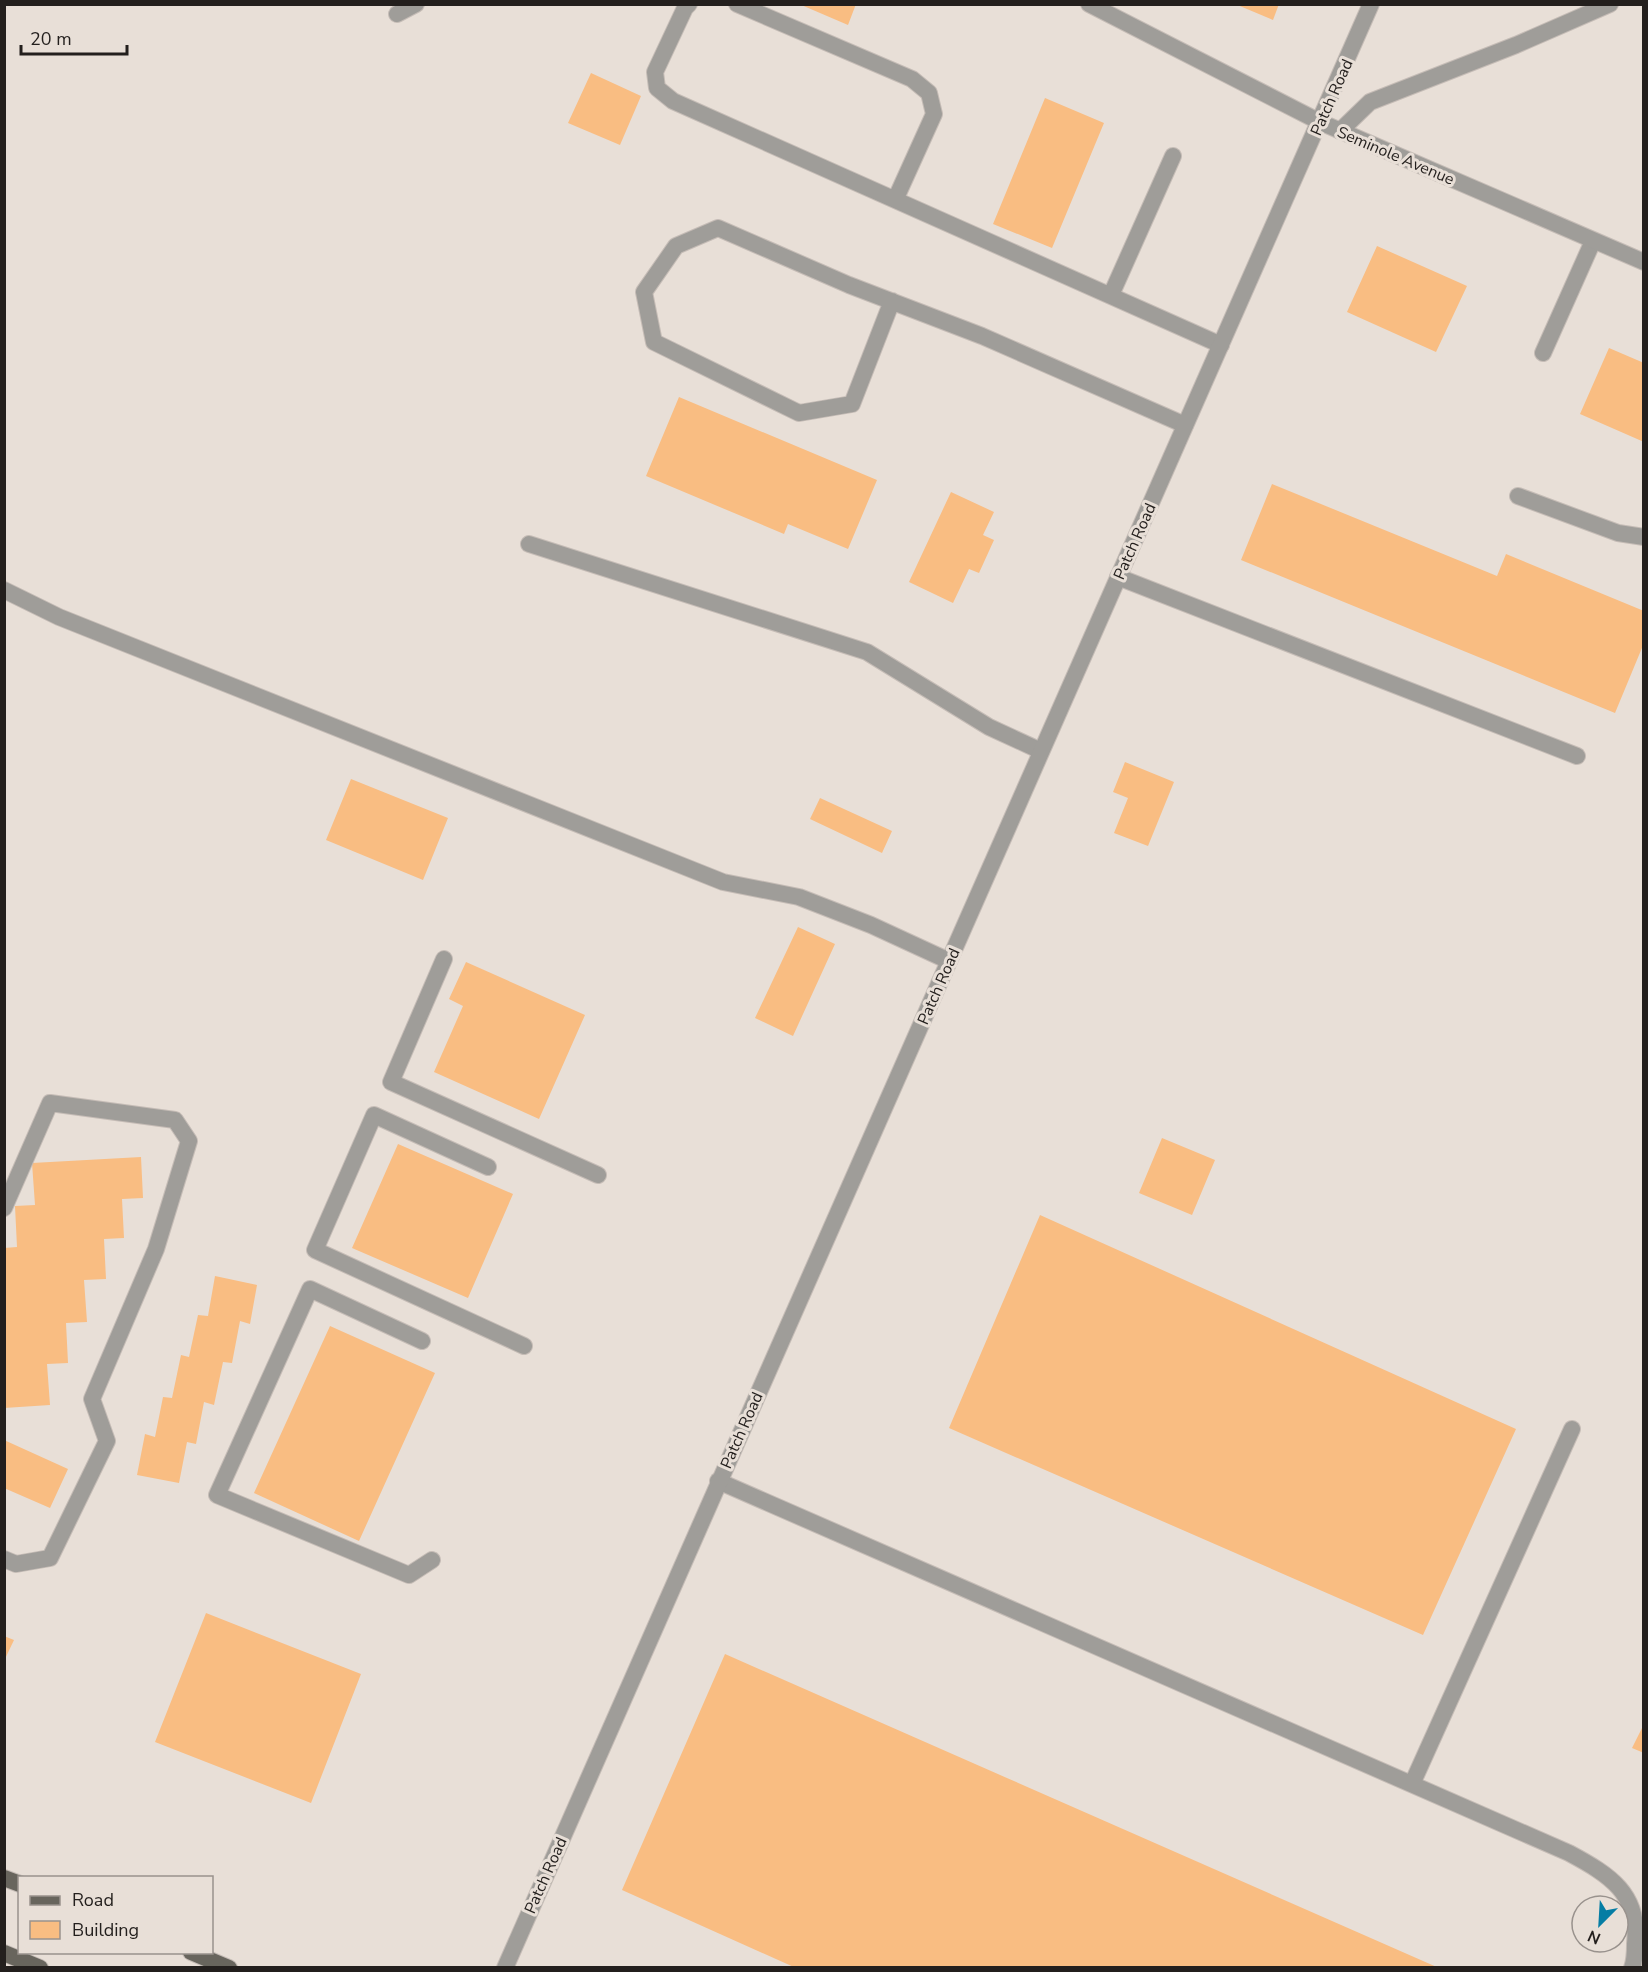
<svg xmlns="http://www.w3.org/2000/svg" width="1648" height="1972" font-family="'Nunito Sans',sans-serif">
	<rect width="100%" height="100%" fill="#e8dfd7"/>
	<path fill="#f9bd82" d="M799,4H856L848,25Z
		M1235,4H1279L1273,20Z
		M591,73L641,96L620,145L568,123Z
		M1045,98L1104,123L1052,248L993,224Z
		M1377,246L1467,286L1436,352L1347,312Z
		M1609,348L1644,363V442L1580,414Z
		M679,397L877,480L848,549L788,524L784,534L646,476Z
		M1272,484L1497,576L1506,554L1644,611V643L1615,713L1241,560Z
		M951,492L994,512L983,535L994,540L979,573L969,569L953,603L909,582Z
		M1125,762L1174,782L1148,846L1114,833L1128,798L1113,792Z
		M351,779L448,818L423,880L326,840Z
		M820,798L892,831L882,853L810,819Z
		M798,927L835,944L793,1036L755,1018Z
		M466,962L585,1015L539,1119L434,1072L463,1006L449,999Z
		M1162,1138L1215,1160L1192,1215L1139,1193Z
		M398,1144L513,1194L468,1298L352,1248Z
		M141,1157L143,1198L122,1199L124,1238L104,1239L106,1279L84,1280L87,1322L66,1323L68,1363L47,1364L50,1405L4,1408V1248L17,1247L15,1206L35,1205L32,1163Z
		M1040,1215L1516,1429L1423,1635L949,1428Z
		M215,1276L257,1285L250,1324L240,1321L232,1363L223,1362L214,1405L204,1402L196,1444L187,1442L179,1483L137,1475L145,1434L155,1437L163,1397L172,1398L181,1355L189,1357L198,1315L208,1316Z
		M330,1326L435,1373L359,1541L254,1493Z
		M4,1440L68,1469L50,1508L4,1488Z
		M206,1613L361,1674L311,1803L155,1742Z
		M4,1636L14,1640L4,1661Z
		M725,1654L1439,1968H796L622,1890Z
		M1644,1724V1753L1632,1748Z"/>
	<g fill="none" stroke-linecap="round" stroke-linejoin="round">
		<defs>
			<path id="service" d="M689,4L685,8L655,72L657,88L673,101L1221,345
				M737,4L912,79L929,93L934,114L896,198
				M397,14L416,4
				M1340,131L1370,102L1516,45L1610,4
				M1111,295L1173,156
				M892,301L852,404L799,413L654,342L644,292L676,246L718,228L849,285L982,336L1185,425
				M1543,353L1593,241
				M1518,496L1618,533L1644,537
				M529,544L867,652L989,727L1041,751
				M1118,577L1577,756
				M4,590L59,617L723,882L799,897L871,925L949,961
				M444,959L391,1082L598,1175
				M488,1167L374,1115L315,1250L524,1346
				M4,1208L50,1103L175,1120L189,1141L156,1249L92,1399L107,1441L50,1558L16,1564L4,1559
				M422,1341L310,1289L217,1495L409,1575L432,1560
				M718,1481L1569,1853C1610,1875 1640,1894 1635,1944C1635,1952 1635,1960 1632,1968
				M1412,1784L1572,1429"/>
			<path id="minor" d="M1089,4L1320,122L1644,262
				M505,1968L1371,4"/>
			<path id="primary" d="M4,1878L20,1884
				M191,1952L229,1968
				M4,1953L40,1968"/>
		</defs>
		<use href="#service" stroke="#c5bcb6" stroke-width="18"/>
		<use href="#minor" stroke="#c5bcb6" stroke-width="18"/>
		<use href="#primary" stroke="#c5bcb6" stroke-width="18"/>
		<use href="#service" stroke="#9f9d99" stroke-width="16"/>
		<use href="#minor" stroke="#9f9d99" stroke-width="16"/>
		<use href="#primary" stroke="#68655d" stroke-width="16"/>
	</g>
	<g text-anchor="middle" stroke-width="6" stroke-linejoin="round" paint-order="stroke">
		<g font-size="16" fill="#231f1d" stroke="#e8dfd7">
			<text transform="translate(1331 97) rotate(-66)" y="6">Patch Road</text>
			<text transform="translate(1396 155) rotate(23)" y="6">Seminole Avenue</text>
			<text transform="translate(1134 541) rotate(-66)" y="6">Patch Road</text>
			<text transform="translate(938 986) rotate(-66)" y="6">Patch Road</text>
			<text transform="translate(741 1430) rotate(-66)" y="6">Patch Road</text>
			<text transform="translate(545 1875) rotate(-66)" y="6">Patch Road</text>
		</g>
	</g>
	<rect width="1648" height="1972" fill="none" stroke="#231f1d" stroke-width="12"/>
	<rect x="18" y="1876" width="195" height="78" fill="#e8dfd7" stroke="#99928d" stroke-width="1.5"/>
	<rect x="30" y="1896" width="30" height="9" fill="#68655d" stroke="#99928d" stroke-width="1.5"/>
	<text x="72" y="1906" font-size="18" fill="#231f1d">Road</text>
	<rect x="30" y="1921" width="30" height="18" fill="#f9bd82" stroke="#99928d" stroke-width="1.5"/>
	<text x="72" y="1936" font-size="18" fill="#231f1d">Building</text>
	<g transform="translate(1600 1924) rotate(204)"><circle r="28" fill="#e8dfd7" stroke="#99928d" stroke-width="1.5"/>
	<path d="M0-4.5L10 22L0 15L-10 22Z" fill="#057da4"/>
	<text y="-9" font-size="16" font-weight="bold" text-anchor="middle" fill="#231f1d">N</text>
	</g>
	<path d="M21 45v9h106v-9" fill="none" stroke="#231f1d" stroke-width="3"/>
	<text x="30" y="45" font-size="18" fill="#231f1d" stroke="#e8dfd7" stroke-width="4.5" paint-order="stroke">20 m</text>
</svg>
